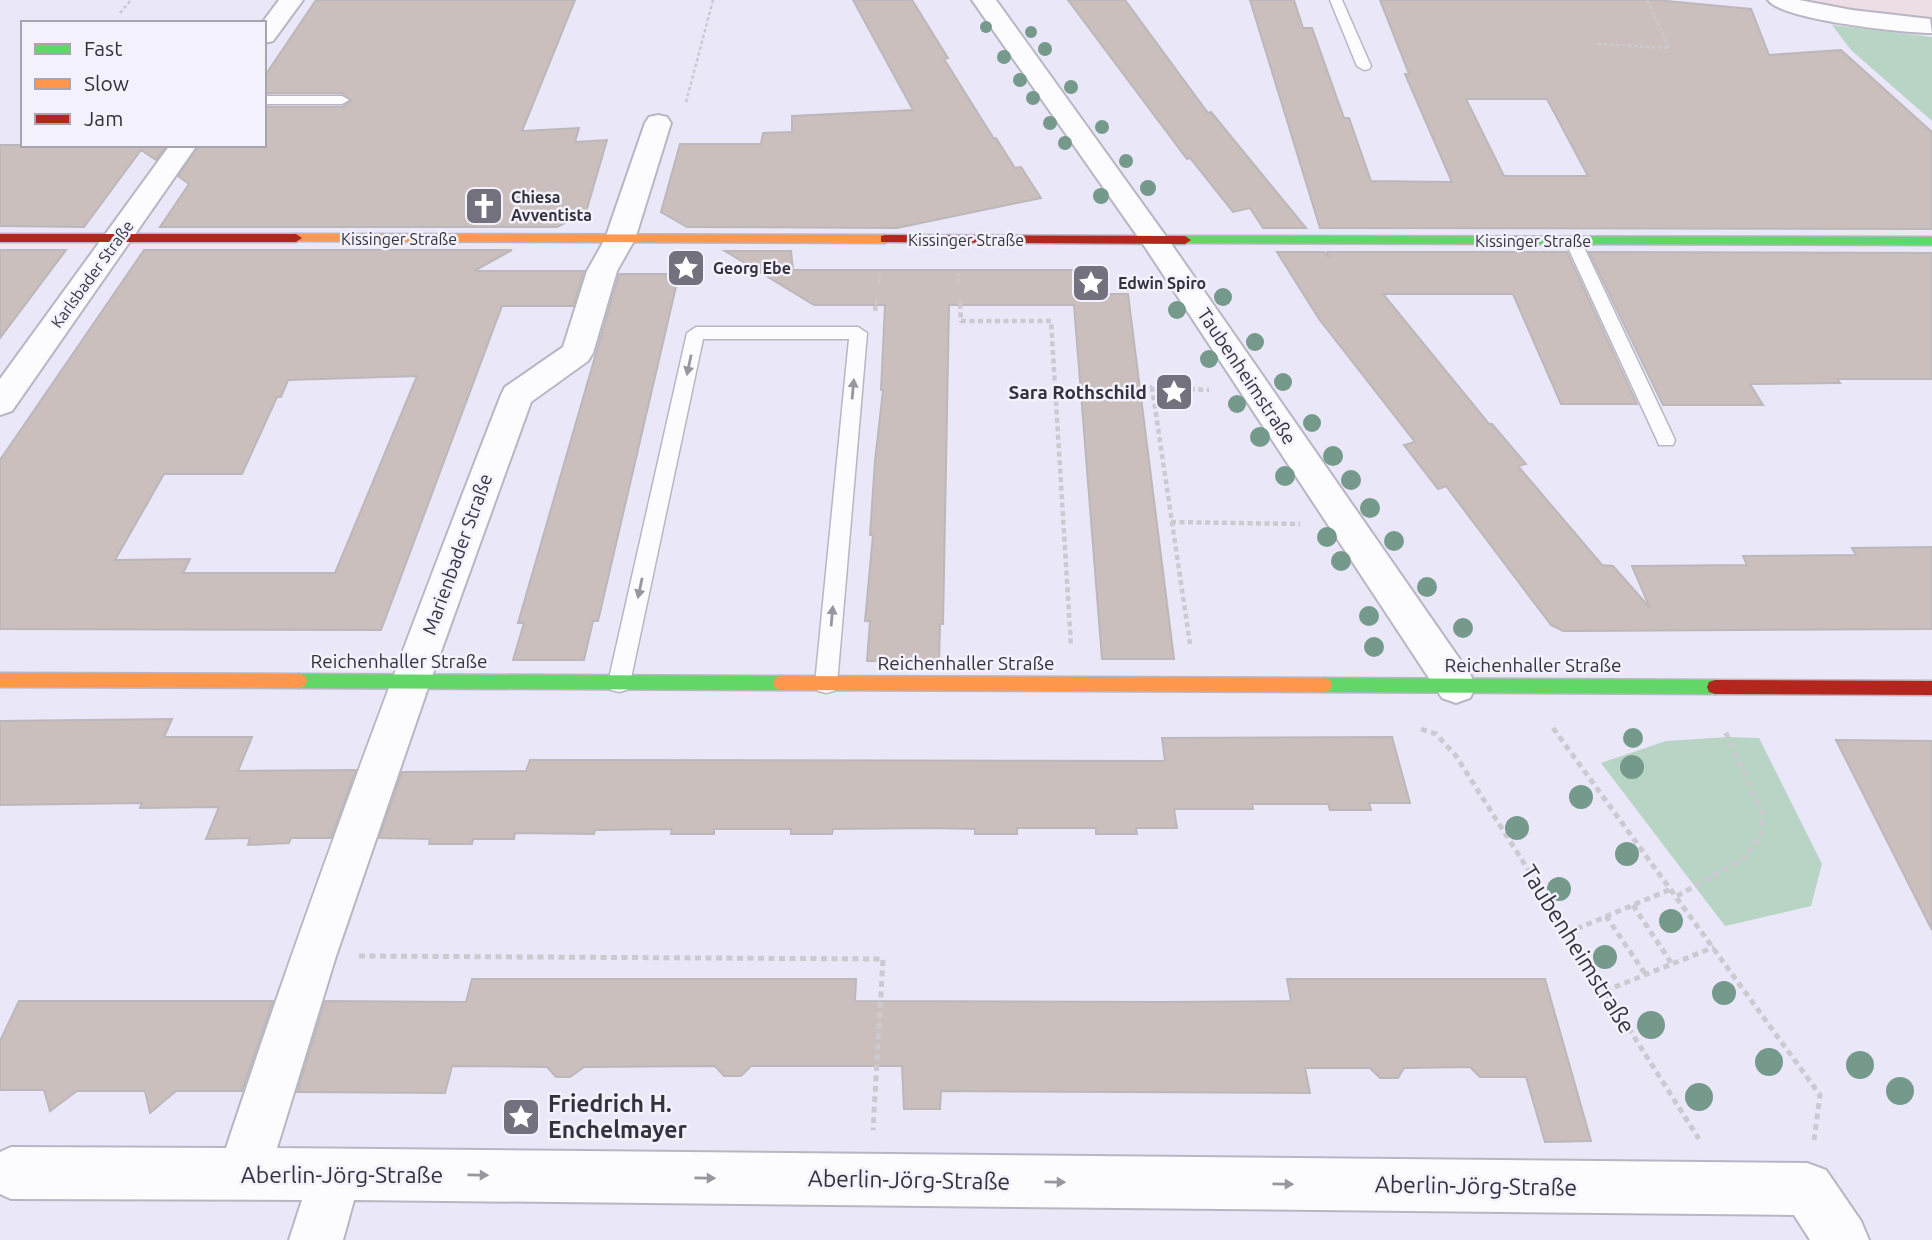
<svg xmlns="http://www.w3.org/2000/svg" width="1932" height="1240" font-family="Ubuntu,sans-serif">
	<rect width="100%" height="100%" fill="#eae7f8"/>
	<path fill="#eddde4" d="M1808,0H1932V20L1904,18L1823,6Z"/>
	<path fill="#b7d4c5" d="M1832,25L1932,37V121L1851,50Z
		M1728,737L1759,738L1822,864L1811,906L1725,926L1601,763L1666,741Z"/>
	<path fill="#cabfbc" stroke="#bcb7ba" stroke-width="2" fill-rule="evenodd" d="M316,0H575L522,131L579,128L575,142L607,140L586,212L557,227H160L189,184L178,176L199,145H264V107H342L351,101L342,93H264V77Z
		M853,0H912L948,58L944,59L994,139L996,138L1015,168L1021,167L1041,198L897,228L687,227L661,212L680,144H761L763,133L792,132V116L913,110Z
		M1068,0H1125L1208,113L1211,112L1306,228H1263L1250,208L1233,212L1190,158L1187,159Z
		M1250,0H1294L1303,28H1312L1344,118H1349L1371,181L1452,182L1405,74H1409L1380,0H1656L1751,9L1769,55L1841,50L1932,132V229L1320,228ZM1466,99H1547L1588,176H1504Z
		M0,145H167L156,160L141,150L84,227L0,226Z
		M0,250H66L0,338Z
		M144,250H512L474,271H584L573,306H502L381,630L0,629V460ZM417,376L335,573H183L190,559L115,560L164,474H242L277,397H281L288,380Z
		M725,251H791L793,270H1073L1075,294H1128L1174,659H1102L1074,305H949L943,624H940L939,662L867,661L870,621H865L873,535H870L875,461L883,390H881L885,305H814Z
		M1277,252H1324L1328,256L1327,252H1567L1637,404H1561L1513,294H1383L1489,424H1492L1526,464L1518,466L1602,565L1613,566L1650,608L1632,566L1747,565L1743,556L1856,555L1852,548L1932,547V629L1578,631H1563L1551,625L1446,486L1438,489L1404,445L1415,442L1319,319Z
		M1589,252L1932,253V379H1837L1840,383L1750,384L1763,405H1663Z
		M619,274H679L598,621H593L584,660H513L524,623H518Z
		M172,719L164,737H252L238,771L356,770L331,838H291L289,843L248,845L250,838L206,839L219,807L140,808L142,803L0,805V721Z
		M1392,737L1410,803H1369L1371,810H1330L1328,804H1252L1253,809H1174L1177,828H1136L1137,834H1096V828H1017V834H975V829L934,828L833,829L832,834H791V829H714V834H671L672,829L595,830L594,834L515,833L514,839H473L472,844H429L430,839L379,838L402,772L526,771L530,760L1165,761L1162,738Z
		M1836,740L1932,741V930Z
		M472,979H856L855,1001L1163,1002L1291,1001L1287,979H1545L1591,1141L1545,1142L1526,1077H1480L1470,1067L1404,1068L1398,1078H1380L1370,1068H1305L1310,1093L941,1091L940,1109H904L902,1066H751L741,1076H724L715,1066L584,1067L570,1077H556L547,1067L452,1066L445,1093L297,1092L325,1001L466,1002Z
		M19,1001H273L242,1091H176L150,1113L145,1091H77L50,1111L44,1090H0V1041Z"/>
	<g fill="none" stroke-linecap="round" stroke-linejoin="round">
		<defs>
			<path id="lane" d="M1330,0H1342L1371,66L1369,69L1364,70L1357,66Z
				M264,96H342L349,100L342,104H264Z
				M1573,236L1581,241L1675,440L1673,445H1659L1657,440L1565,241Z
				M696,327H858L867,333L837,684L834,691L826,693L818,691L815,684L849,339H703L630,683L627,690L619,692L611,690L608,683L687,333Z"/>
			<path id="street" d="M279,0H303L273,41L264,43V23H262Z
				M972,0H996L1165,235L1470,674L1476,686L1470,698L1456,703L1442,698L1145,247Z
				M1768,0H1799L1852,10L1930,19L1932,33C1905,33 1782,20 1768,0Z
				M658,115L667,117L671,123L635,239L617,271L593,353L588,361L531,402L430,682L336,956L277,1148L1807,1163L1826,1170L1861,1221L1869,1240H1810L1794,1215L354,1200L343,1240H289L302,1200L11,1199L0,1194V1152L11,1147L226,1148C310,894 404,644 501,395L505,387L563,347L587,271L605,239L645,123L649,117Z
				M170,145H197L12,411L0,415V379Z"/>
			<path id="fast" d="M1185,236L1932,237V245L1181,243V237Z
				M299,674L781,676L787,678L789,683L787,688L781,690L299,688L293,686L291,681L293,676Z
				M1324,678L1715,680L1721,682L1723,687L1721,692L1715,694L1324,692L1318,690L1316,685L1318,680Z"/>
			<path id="slow" d="M296,234L885,235L891,239L885,243L292,241V235Z
				M0,673L299,674L305,676L307,681L305,686L299,688L0,687Z
				M781,676L1324,678L1330,680L1332,685L1330,690L1324,692L781,690L775,688L773,683L775,678Z"/>
			<path id="jam" d="M0,234H296L302,238L296,242H0Z
				M885,235L1185,236L1191,240L1185,244L881,242V236Z
				M1715,680L1932,681V695L1715,694L1709,692L1707,687L1709,682Z"/>
		</defs>
		<use href="#lane" stroke="#b8b6c3" stroke-width="3"/>
		<use href="#street" stroke="#b8b6c3" stroke-width="4"/>
		<use href="#fast" stroke="#b8b6c3" stroke-width="3"/>
		<use href="#slow" stroke="#b8b6c3" stroke-width="3"/>
		<use href="#jam" stroke="#b8b6c3" stroke-width="3"/>
		<path stroke="#cbcad1" stroke-width="2.5" stroke-dasharray="3.5 2.5" stroke-linecap="butt" d="M120,13L131,0
			M1598,44L1669,48L1647,0
			M686,102L713,0
			M958,273L959,283
			M879,283L880,272
			M686,284L688,271
			M960,299V305
			M876,305L877,298"/>
		<path stroke="#cbcad1" stroke-width="4.5" stroke-dasharray="5 3.5" stroke-linecap="butt" d="M960,304L961,321H1051L1071,646
			M875,311L876,304
			M1171,522L1300,524
			M1190,644L1152,387L1209,390"/>
		<path stroke="#cbcad1" stroke-width="5" stroke-dasharray="6 4.5" stroke-linecap="butt" d="M1553,728L1820,1095L1814,1140
			M1421,729L1436,734L1456,756L1699,1139
			M1677,896L1745,858L1760,835L1763,814L1724,729
			M1633,905L1672,964
			M1606,916L1646,975
			M1567,933L1671,889
			M359,956L883,959L873,1130
			M1605,991L1714,947"/>
		<use href="#lane" fill="#fcfbfe" fill-rule="evenodd"/>
		<use href="#street" fill="#fcfbfe" fill-rule="evenodd"/>
		<use href="#fast" fill="#63d668" fill-rule="evenodd"/>
		<use href="#slow" fill="#ff974d" fill-rule="evenodd"/>
		<use href="#jam" fill="#b3261e" fill-rule="evenodd"/>
	</g>
	<g fill="#759a8b">
		<circle cx="986" cy="27" r="6"/>
		<circle cx="1031" cy="32" r="6"/>
		<circle cx="1045" cy="49" r="7"/>
		<circle cx="1004" cy="57" r="7"/>
		<circle cx="1020" cy="80" r="7"/>
		<circle cx="1071" cy="87" r="7"/>
		<circle cx="1033" cy="98" r="7"/>
		<circle cx="1050" cy="123" r="7"/>
		<circle cx="1102" cy="127" r="7"/>
		<circle cx="1065" cy="143" r="7"/>
		<circle cx="1126" cy="161" r="7"/>
		<circle cx="1148" cy="188" r="8"/>
		<circle cx="1101" cy="196" r="8"/>
		<circle cx="1223" cy="297" r="9"/>
		<circle cx="1177" cy="310" r="9"/>
		<circle cx="1255" cy="342" r="9"/>
		<circle cx="1209" cy="359" r="9"/>
		<circle cx="1283" cy="382" r="9"/>
		<circle cx="1237" cy="404" r="9"/>
		<circle cx="1312" cy="423" r="9"/>
		<circle cx="1260" cy="437" r="10"/>
		<circle cx="1333" cy="456" r="10"/>
		<circle cx="1285" cy="476" r="10"/>
		<circle cx="1351" cy="480" r="10"/>
		<circle cx="1370" cy="508" r="10"/>
		<circle cx="1327" cy="537" r="10"/>
		<circle cx="1394" cy="541" r="10"/>
		<circle cx="1341" cy="561" r="10"/>
		<circle cx="1427" cy="587" r="10"/>
		<circle cx="1369" cy="616" r="10"/>
		<circle cx="1463" cy="628" r="10"/>
		<circle cx="1374" cy="647" r="10"/>
		<circle cx="1633" cy="738" r="10"/>
		<circle cx="1632" cy="767" r="12"/>
		<circle cx="1581" cy="797" r="12"/>
		<circle cx="1517" cy="828" r="12"/>
		<circle cx="1627" cy="854" r="12"/>
		<circle cx="1559" cy="889" r="12"/>
		<circle cx="1671" cy="921" r="12"/>
		<circle cx="1605" cy="957" r="12"/>
		<circle cx="1724" cy="993" r="12"/>
		<circle cx="1651" cy="1025" r="14"/>
		<circle cx="1769" cy="1062" r="14"/>
		<circle cx="1860" cy="1065" r="14"/>
		<circle cx="1900" cy="1091" r="14"/>
		<circle cx="1699" cy="1097" r="14"/>
	</g>
	<defs><path id="oneway-solid" d="M-6-.8H1V-3.2L6.5 0L1 3.2V.8H-6Z" transform="scale(1.75)"/></defs>
	<g fill="#98969e">
		<use href="#oneway-solid" transform="translate(689 365) rotate(102)"/>
		<use href="#oneway-solid" transform="translate(853 389) rotate(-85)"/>
		<use href="#oneway-solid" transform="translate(640 588) rotate(102)"/>
		<use href="#oneway-solid" transform="translate(832 616) rotate(-85)"/>
		<use href="#oneway-solid" transform="translate(478 1175) rotate(1)"/>
		<use href="#oneway-solid" transform="translate(705 1178) rotate(1)"/>
		<use href="#oneway-solid" transform="translate(1055 1182) rotate(1)"/>
		<use href="#oneway-solid" transform="translate(1283 1184) rotate(1)"/>
	</g>
	<defs>
		<symbol id="church-square" viewBox="-11 -11 22 22"><rect x="-9" y="-9" width="18" height="18" rx="4" fill="#74717e" stroke="#f3f1fc"/><path d="M-1.2-6h2.4v3.5h3.3v2.4h-3.3V6h-2.4V-.1h-3.3v-2.4h3.3Z" fill="#fff"/></symbol>
		<symbol id="sight-square" viewBox="-11 -11 22 22"><rect x="-9" y="-9" width="18" height="18" rx="4" fill="#74717e" stroke="#f3f1fc"/><path d="M0-6L1.8-2.2L6-1.7L2.9 1.2L3.7 5.4L0 3.3L-3.7 5.4L-2.9 1.2L-6-1.7L-1.8-2.2Z" fill="#fff"/></symbol>
	</defs>
	<g fill-rule="evenodd">
		<use href="#church-square" x="462" y="184" width="44" height="44"/>
		<use href="#sight-square" x="664" y="246" width="44" height="44"/>
		<use href="#sight-square" x="1069" y="261" width="44" height="44"/>
		<use href="#sight-square" x="1152" y="370" width="44" height="44"/>
		<use href="#sight-square" x="499" y="1095" width="44" height="44"/>
	</g>
	<g text-anchor="middle" stroke-width="5" stroke-linejoin="round" paint-order="stroke">
		<g font-size="16" font-weight="bold" fill="#34323d" stroke="#f3f1fc" text-anchor="start">
			<text x="511" y="203">Chiesa<tspan x="511" dy="18">Avventista</tspan></text>
			<text x="713" y="274">Georg Ebe</text>
			<text x="1118" y="289">Edwin Spiro</text>
		</g>
		<g font-size="16" fill="#34323d" stroke="#f3f1fc">
			<text x="399" y="245">Kissinger Straße</text>
			<text x="966" y="246">Kissinger Straße</text>
			<text x="1533" y="247">Kissinger Straße</text>
			<text transform="translate(92 274) rotate(-54)" y="6">Karlsbader Straße</text>
		</g>
		<g font-size="19" fill="#34323d" stroke="#f3f1fc">
			<text transform="translate(1247 376) rotate(56)" y="7">Taubenheimstraße</text>
			<text transform="translate(457 554) rotate(-70)" y="7">Marienbader Straße</text>
			<text x="399" y="668">Reichenhaller Straße</text>
			<text x="966" y="670">Reichenhaller Straße</text>
			<text x="1533" y="672">Reichenhaller Straße</text>
		</g>
		<g font-size="19" font-weight="bold" fill="#34323d" stroke="#f3f1fc" text-anchor="end">
			<text x="1147" y="399">Sara Rothschild</text>
		</g>
		<g font-size="23" fill="#34323d" stroke="#f3f1fc">
			<text transform="translate(1578 949) rotate(58)" y="8">Taubenheimstraße</text>
			<text x="342" y="1183">Aberlin-Jörg-Straße</text>
			<text transform="translate(909 1180) rotate(1)" y="8">Aberlin-Jörg-Straße</text>
			<text transform="translate(1476 1186) rotate(1)" y="8">Aberlin-Jörg-Straße</text>
		</g>
		<g font-size="23" font-weight="bold" fill="#34323d" stroke="#f3f1fc" text-anchor="start">
			<text x="548" y="1112">Friedrich H.<tspan x="548" dy="26">Enchelmayer</tspan></text>
		</g>
	</g>
	<rect x="21" y="21" width="245" height="126" fill="#f3f1fc" stroke="#a7a5b0" stroke-width="2"/>
	<rect x="35" y="44" width="35" height="10" fill="#63d668" stroke="#a7a5b0" stroke-width="2"/>
	<text x="84" y="56" font-size="21" fill="#34323d">Fast</text>
	<rect x="35" y="79" width="35" height="10" fill="#ff974d" stroke="#a7a5b0" stroke-width="2"/>
	<text x="84" y="91" font-size="21" fill="#34323d">Slow</text>
	<rect x="35" y="114" width="35" height="10" fill="#b3261e" stroke="#a7a5b0" stroke-width="2"/>
	<text x="84" y="126" font-size="21" fill="#34323d">Jam</text>
</svg>
